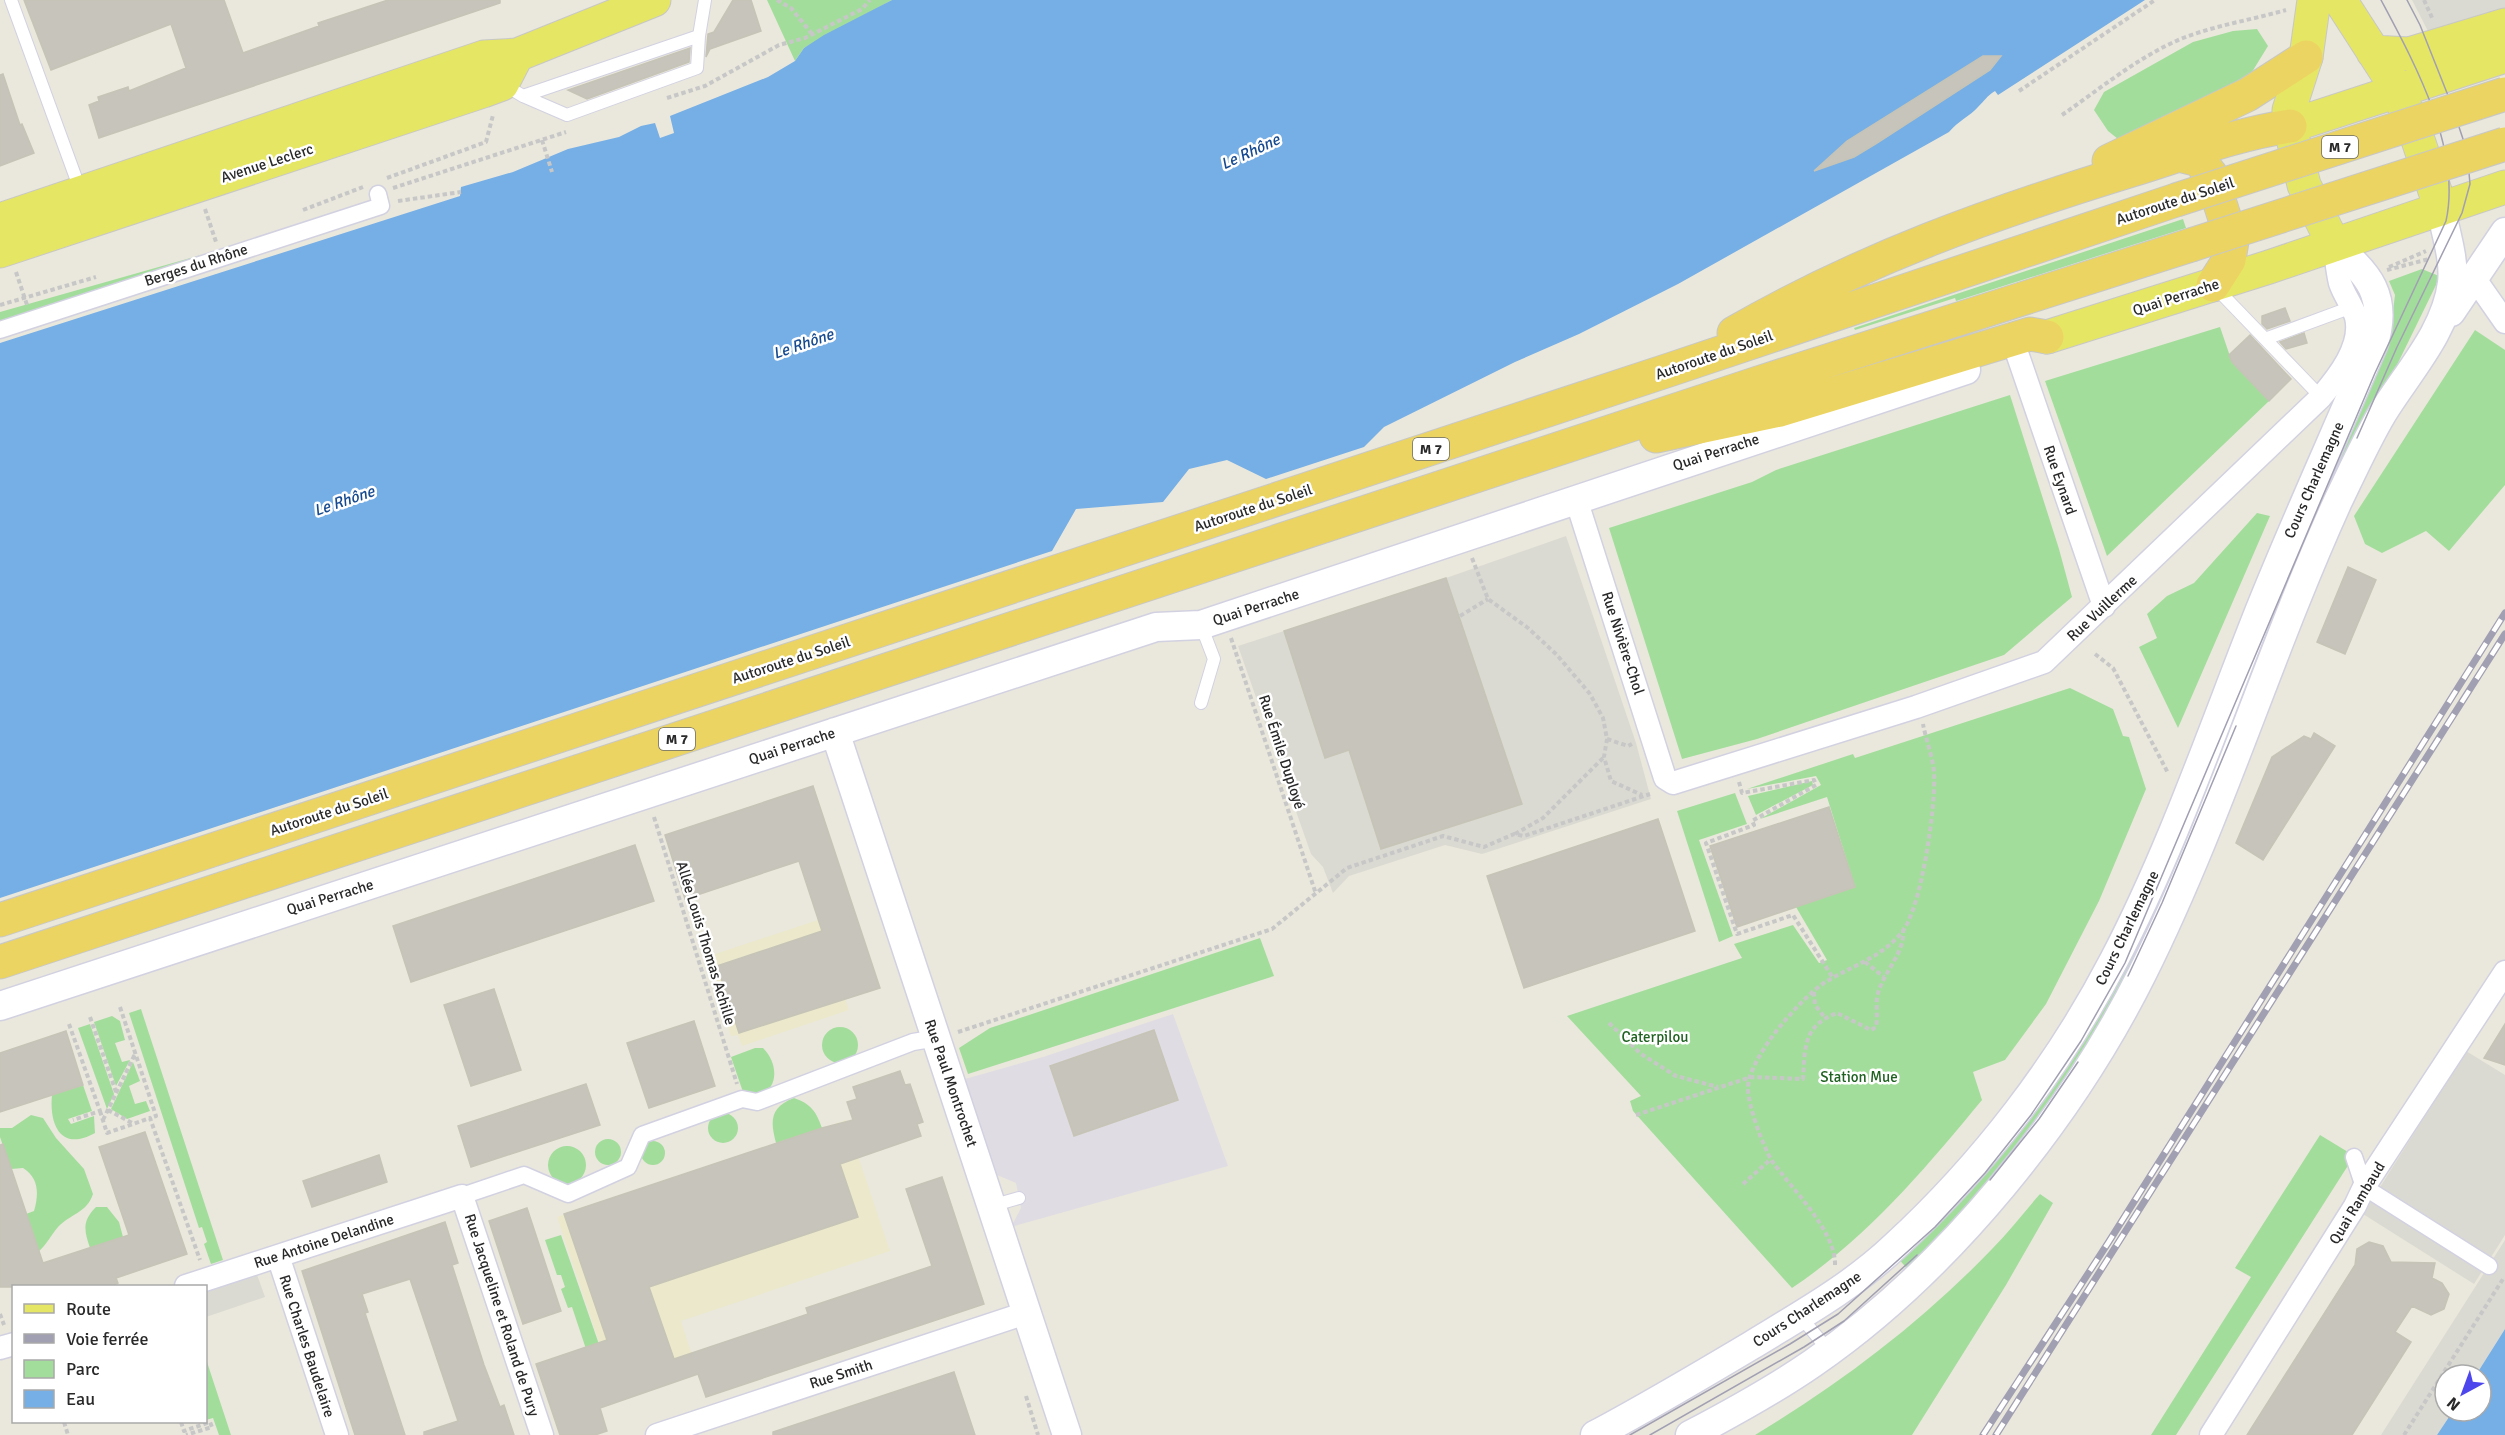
<svg xmlns="http://www.w3.org/2000/svg" width="2505" height="1435" font-family="Signika,sans-serif">
	<rect width="100%" height="100%" fill="#eae8dc"/>
	<path fill="#e0dce3" d="M1173,1014L1228,1166L1011,1227L1021,1208L1016,1183L997,1175L965,1079L1043,1057Z"/>
	<path fill="#ebe8cc" d="M818,920L849,1010L742,1046L738,1035L731,1036L706,957Z
		M846,1120L890,1251L681,1321L698,1374L619,1401L557,1217Z"/>
	<path fill="#a3dd9c" d="M767,0H892L804,48L795,61Z
		M2257,29L2268,46L2252,72L2230,85L2118,139L2108,131L2094,110L2104,92L2193,42L2233,31Z
		M2183,219L2186,228L1956,301L1955,298L1855,330L1854,328Z
		M201,255L204,257L0,325V312Z
		M2422,269L2439,276L2437,283L2336,490L2161,917L2048,1112L1912,1274L1895,1255L2051,1075L2392,319L2395,295L2389,281Z
		M2220,327L2232,362L2269,401L2107,556L2045,381Z
		M2475,330L2505,350V485L2449,551L2426,531L2382,553L2365,544L2354,516Z
		M2010,395L2059,549L2072,597L2004,655L1757,739L1682,759L1609,528L1752,482L1776,470Z
		M2257,513L2270,516L2178,728L2139,647L2157,638L2147,614L2167,596L2194,583Z
		M2070,688L2113,709L2123,736L2129,737L2146,789L2099,901L2046,1004L2005,1060L1973,1072L1982,1100C1925,1169 1867,1238 1792,1288L1633,1111L1630,1101L1641,1096L1567,1016L1742,958L1734,944L1793,925L1819,963L1827,960L1796,907L1855,887L1827,797L1760,819L1821,785L1816,776L1747,789L1853,754L1855,758Z
		M1812,781L1813,785L1756,815L1748,796Z
		M1735,793L1747,824L1699,840L1733,936L1719,942L1677,811Z
		M1260,938L1274,976L968,1074L959,1048L990,1028Z
		M141,1009L223,1260L211,1264L204,1244L207,1242L202,1227L199,1228L129,1013Z
		M112,1016L120,1021L125,1040L115,1043L122,1062L130,1060L116,1086L94,1022Z
		M90,1024L114,1094L107,1109L78,1028Z
		M822 1045a18 18 0 1 1 36 0a18 18 0 1 1-36 0Z
		M755,1048H763C785,1070 773,1105 743,1092L731,1057Z
		M133,1062L140,1081L129,1086L135,1104L146,1101L150,1111L127,1119L111,1109Z
		M83,1085L92,1111L68,1119L71,1124L94,1116L95,1133C61,1152 49,1125 52,1095Z
		M794,1098C811,1104 816,1111 822,1128L776,1143C770,1121 770,1107 794,1098Z
		M708 1128a15 15 0 1 1 30 0a15 15 0 1 1-30 0Z
		M31,1115L43,1118L56,1138L84,1169L93,1194C87,1213 70,1214 58,1227C49,1238 45,1248 32,1257L26,1214L34,1211C39,1194 39,1178 23,1168L11,1169L0,1137V1128H12Z
		M2320,1135L2348,1152L2349,1164L2176,1435H2151L2251,1277L2235,1268Z
		M595 1152a13 13 0 1 1 26 0a13 13 0 1 1-26 0Z
		M641 1153a12 12 0 1 1 24 0a12 12 0 1 1-24 0Z
		M548 1165a19 19 0 1 1 38 0a19 19 0 1 1-38 0Z
		M2040,1194L2053,1203L2006,1285L1912,1435H1755C1840,1384 1923,1321 1992,1249C2009,1232 2024,1212 2040,1194Z
		M96,1207H107L119,1222L123,1237L90,1248C84,1230 82,1221 96,1207Z
		M561,1235L618,1399L604,1403L572,1307L568,1308L561,1289L565,1287L561,1275H557L545,1240Z
		M206,1359L231,1435H219L213,1418L206,1420Z"/>
	<path fill="#dbdad2" d="M2412,0H2505V9L2465,19V26L2431,37Z
		M1566,536L1636,743L1651,799L1482,854L1445,845L1349,876L1333,893L1323,867L1311,854L1238,646L1284,631L1325,758L1349,750L1381,849L1522,803L1446,578Z
		M2466,1051L2505,1075V1235L2474,1284L2363,1214Z
		M2505,1240V1329L2476,1375H2445V1411H2453L2437,1435H2381Z
		M255,1269L265,1297L206,1317V1286Z"/>
	<path fill="#76aee6" d="M892,0H2145L1998,95L1995,91C1986,97 1985,100 1978,107C1970,116 1958,121 1949,132L1678,284L1579,334L1515,362L1384,427L1364,447L1266,479L1227,460L1189,469L1163,502L1076,509L1052,551L0,898V343L460,196L461,187L513,172L568,149L619,137L641,126L655,123L660,138L674,133L670,116L768,77L795,61L804,48L824,35Z
		M2505,1329V1435H2437L2453,1411H2481V1375H2476Z"/>
	<path fill="#c6c4bb" stroke="#c6c4b6" stroke-width="1.5" d="M24,0H224L243,53L319,26L318,23L388,0H500V3L99,138L89,105L99,101L98,97L128,87L129,91L186,68L171,24L51,70Z
		M733,0H751L761,31L710,49L706,57L708,34L714,32Z
		M690,48L689,62L587,99L568,90Z
		M1983,56H2001L1990,70L1877,143L1854,157L1814,171L1847,141Z
		M3,74L20,125L22,124L34,153L0,166V75Z
		M2285,308L2290,321L2267,329L2262,324V316Z
		M2304,333L2307,343L2286,349L2280,342Z
		M2250,335L2291,379L2269,401L2232,362L2229,355Z
		M2348,567L2376,580L2345,654L2317,642Z
		M1446,578L1522,804L1381,849L1349,750L1325,758L1284,631Z
		M2314,733L2335,746L2263,860L2236,843L2272,757L2304,736L2311,739Z
		M813,786L880,988L739,1033L717,966L822,931L799,861L685,899L665,835Z
		M1829,807L1855,887L1737,927L1710,846Z
		M1658,819L1695,931L1524,988L1487,876Z
		M635,845L654,901L411,982L393,926Z
		M494,989L521,1070L471,1086L444,1005Z
		M694,1021L715,1086L649,1108L627,1043Z
		M2505,1024V1065L2484,1058Z
		M1154,1030L1178,1100L1074,1136L1050,1066Z
		M66,1031L83,1085L0,1112V1053Z
		M900,1071L905,1085L910,1084L923,1122L917,1124L921,1136L840,1164L858,1217L649,1287L674,1359L808,1314L806,1308L932,1266L906,1189L942,1177L984,1304L706,1397L698,1374L600,1408L607,1431L595,1435H560L536,1364L607,1340L564,1214L822,1128L853,1120L847,1102L857,1099L853,1087Z
		M586,1084L600,1125L471,1167L458,1126Z
		M145,1132L187,1254L116,1278L118,1283L109,1287H0V1145L3,1144L43,1263L129,1235L99,1147Z
		M379,1155L387,1182L312,1207L303,1181Z
		M527,1208L561,1311L523,1324L489,1221Z
		M445,1222L458,1263L452,1265L484,1365L500,1407L504,1405L514,1435H424V1432L458,1421L410,1279L362,1294L368,1312L365,1313L405,1435H355L302,1271Z
		M2369,1242L2383,1246L2391,1262L2435,1263L2432,1278L2442,1283L2449,1294L2444,1309L2431,1315L2412,1306L2395,1332L2411,1342L2352,1435H2247L2355,1265L2357,1249Z
		M954,1372L975,1435H773V1432Z"/>
	<g fill="none" stroke-linecap="round" stroke-linejoin="round">
		<defs>
			<path id="service" d="M11,0L81,192
				M503,84L523,96L699,36L705,0
				M523,96L567,115L697,68L699,36
				M2216,288L2321,397
				M2265,339L2352,307
				M1201,703L1214,659L1201,625
				M991,1206L1019,1198
				M1800,1316L1829,1351"/>
			<path id="pedestrian" d="M0,330L381,206L378,194
				M2354,1157L2364,1187L2489,1266
				M462,1196L524,1175L568,1194L628,1167L642,1135L742,1099L757,1102L913,1042L937,1038"/>
			<path id="minor" d="M2475,279L2505,322
				M2017,353L2104,606
				M1576,499L1665,778L1673,783L1916,707L2044,662L2321,397C2338,377 2363,346 2356,317C2352,305 2344,295 2340,283C2337,271 2336,257 2334,245
				M278,1256L337,1435
				M186,1286L462,1196L542,1435
				M0,1348L14,1344
				M657,1435L1026,1313
				M2211,1435L2355,1206L2364,1187L2505,972"/>
			<path id="tertiary" d="M2451,312L2505,232
				M835,732L1067,1435
				M0,1006L1156,627L1201,625L1966,370
				M1595,1435C1648,1407 1700,1376 1752,1345C1801,1315 1853,1286 1895,1246C1983,1165 2059,1066 2114,960C2172,849 2213,728 2259,612C2295,522 2336,433 2374,343C2388,297 2369,273 2334,245
				M1690,1435C1732,1413 1774,1390 1813,1363C1948,1270 2071,1117 2143,972C2219,819 2268,655 2338,501C2352,472 2366,441 2382,414C2407,373 2446,332 2452,283C2455,260 2445,231 2441,209"/>
			<path id="primary" d="M2314,0L2306,57L2289,110L2290,126L2304,185L2334,245
				M2340,0L2387,73L2411,119L2441,209
				M2373,52L2409,54L2505,25
				M2290,126L2505,56
				M0,220L484,57L517,55L654,0
				M0,251L483,91L502,84L517,55
				M2047,337L2269,267L2505,187"/>
			<path id="trunk" d="M2179,155L2199,160L2211,175L2232,241L2229,260L2213,285
				M2109,161L2247,95L2306,57
				M1734,333C1862,259 1992,213 2132,170C2184,154 2236,134 2290,126
				M1656,436L1780,410L2030,334L2047,337
				M0,920L1672,369L2176,200
				M0,962L1758,383L2191,245"/>
		</defs>
		<use href="#service" stroke="#d2d1e1" stroke-width="14"/>
		<use href="#pedestrian" stroke="#d2d1e1" stroke-width="19"/>
		<use href="#minor" stroke="#d2d1e1" stroke-width="25"/>
		<use href="#tertiary" stroke="#d2d1e1" stroke-width="31"/>
		<use href="#primary" stroke="#c7c7c7" stroke-width="35"/>
		<use href="#trunk" stroke="#c7c7c7" stroke-width="35"/>
		<path stroke="#c7c7c7" stroke-width="4" stroke-dasharray="4.5 3" stroke-linecap="butt" d="M777,0L791,8L812,34
			M2424,0L2433,20
			M2019,91L2155,0
			M667,98L705,86L779,45L805,38L862,9L870,0
			M2062,115C2100,89 2139,56 2183,38C2217,25 2251,20 2286,10
			M542,140L552,172
			M387,178L486,142L493,115
			M393,188L566,132
			M398,201L461,192
			M205,209L216,242
			M303,210L363,187
			M2389,267L2426,251
			M2387,270L2429,259
			M16,272L27,305
			M0,305L96,277
			M1472,558L1488,599L1528,628L1557,655L1590,694L1603,718L1607,739L1604,757L1611,781L1642,795
			M1460,616L1488,599
			M1231,638L1316,894
			M2095,654L2113,668L2168,773
			M1607,739L1628,746L1632,744
			M1739,782L1742,793L1814,780L1816,785L1752,821L1754,825L1706,843L1737,934L1793,915L1833,978
			M654,817L737,1084
			M1515,834L1543,818L1604,757
			M1865,962L1884,977
			M1814,992L1815,1005L1825,1018
			M120,1007L156,1116L150,1118
			M90,1017L116,1092
			M1609,1023L1641,1054L1676,1076L1718,1087
			M69,1024L100,1111L73,1120
			M958,1032L1272,929L1347,868L1443,836L1484,847L1514,834L1524,836L1650,794
			M108,1110L134,1124
			M100,1111L107,1133L150,1118L200,1260
			M1636,1115L1751,1077L1803,1079C1805,1047 1803,1026 1837,1013L1871,1030L1876,1027C1878,1017 1876,1007 1877,998C1881,974 1905,954 1903,931
			M103,1120L135,1054
			M1743,1184L1771,1159
			M1835,1265C1836,1231 1791,1188 1772,1161C1763,1146 1748,1106 1748,1088C1748,1058 1802,996 1827,981C1854,965 1882,957 1902,932C1922,907 1936,805 1934,773C1933,757 1926,740 1923,724
			M0,1314L4,1325
			M1026,1396L1038,1435
			M64,1422L68,1435
			M181,1422L184,1431L210,1422L212,1427L186,1435
			M2404,1435L2503,1279"/>
		<use href="#service" stroke="#fff" stroke-width="12"/>
		<use href="#pedestrian" stroke="#fff" stroke-width="16"/>
		<use href="#minor" stroke="#fff" stroke-width="22"/>
		<use href="#tertiary" stroke="#fff" stroke-width="28"/>
		<use href="#primary" stroke="#e6e665" stroke-width="33"/>
		<use href="#trunk" stroke="#ecd462" stroke-width="33"/>
		<path stroke="#a19fb2" stroke-width="1.5" d="M2357,438L2397,347L2462,213L2470,184L2467,151L2451,103L2420,25L2407,0
			M2128,976L2162,903L2236,726
			M1990,1180L2039,1119L2078,1062
			M1630,1435L1790,1344L1838,1314L1935,1227L1985,1173L2031,1115L2081,1041L2125,963L2375,373L2446,221C2462,149 2414,62 2381,0
			M1650,1435L1804,1347L1844,1321L1917,1255"/>
		<defs>
			<path id="rail" d="M1983,1435L2108,1243L2505,613
				M1996,1435L2505,634"/>
		</defs>
		<use href="#rail" stroke="#a19fb2" stroke-width="7"/>
		<use href="#rail" stroke="#fff" stroke-width="4.5" stroke-dasharray="14" stroke-linecap="butt"/>
		<defs>
			<path id="trunk-bridge" d="M2176,200L2505,94
				M2191,245L2505,144"/>
		</defs>
		<use href="#trunk-bridge" stroke="#c7c7c7" stroke-width="35" stroke-linecap="butt"/>
		<use href="#trunk-bridge" stroke="#ecd462" stroke-width="33"/>
	</g>
	<g text-anchor="middle" stroke-width="5" stroke-linejoin="round" paint-order="stroke">
		<g fill="#fff" stroke="#696969" stroke-width="1.5">
			<rect x="2322" y="136" width="36" height="22" rx="4.5"/>
			<rect x="1413" y="438" width="36" height="22" rx="4.5"/>
			<rect x="659" y="728" width="36" height="22" rx="4.5"/>
		</g>
		<g font-size="14" font-weight="bold" fill="#292929">
			<text x="2340" y="152">M 7</text>
			<text x="1431" y="454">M 7</text>
			<text x="677" y="744">M 7</text>
		</g>
		<g font-size="15" fill="#292929" stroke="#fff">
			<text transform="translate(267 163) rotate(-18)" y="5">Avenue Leclerc</text>
			<text transform="translate(2175 201) rotate(-18)" y="5">Autoroute du Soleil</text>
			<text transform="translate(196 265) rotate(-18)" y="5">Berges du Rhône</text>
			<text transform="translate(2176 297) rotate(-18)" y="5">Quai Perrache</text>
			<text transform="translate(1714 355) rotate(-19)" y="5">Autoroute du Soleil</text>
			<text transform="translate(1716 452) rotate(-18)" y="5">Quai Perrache</text>
			<text transform="translate(2060 480) rotate(71)" y="5">Rue Eynard</text>
			<text transform="translate(2314 480) rotate(-66)" y="5">Cours Charlemagne</text>
			<text transform="translate(1253 508) rotate(-18)" y="5">Autoroute du Soleil</text>
			<text transform="translate(1256 607) rotate(-18)" y="5">Quai Perrache</text>
			<text transform="translate(2102 608) rotate(-43)" y="5">Rue Vuillerme</text>
			<text transform="translate(1623 643) rotate(72)" y="5">Rue Nivière-Chol</text>
			<text transform="translate(791 660) rotate(-18)" y="5">Autoroute du Soleil</text>
			<text transform="translate(792 746) rotate(-18)" y="5">Quai Perrache</text>
			<text transform="translate(1282 752) rotate(72)" y="5">Rue Émile Duployé</text>
			<text transform="translate(329 812) rotate(-18)" y="5">Autoroute du Soleil</text>
			<text transform="translate(330 897) rotate(-17)" y="5">Quai Perrache</text>
			<text transform="translate(2127 928) rotate(-64)" y="5">Cours Charlemagne</text>
			<text transform="translate(706 943) rotate(73)" y="5">Allée Louis Thomas Achille</text>
			<text transform="translate(951 1083) rotate(71)" y="5">Rue Paul Montrochet</text>
			<text transform="translate(2357 1203) rotate(-59)" y="5">Quai Rambaud</text>
			<text transform="translate(324 1241) rotate(-18)" y="5">Rue Antoine Delandine</text>
			<text transform="translate(1807 1309) rotate(-33)" y="5">Cours Charlemagne</text>
			<text transform="translate(502 1315) rotate(72)" y="5">Rue Jacqueline et Roland de Pury</text>
			<text transform="translate(307 1346) rotate(72)" y="5">Rue Charles Baudelaire</text>
			<text transform="translate(841 1374) rotate(-18)" y="5">Rue Smith</text>
		</g>
		<g font-size="15" fill="#1f6120" stroke="#fff">
			<text x="1655" y="1042">Caterpilou</text>
			<text x="1859" y="1082">Station Mue</text>
		</g>
		<g font-size="16" font-style="italic" fill="#164a90" stroke="#fff">
			<text transform="translate(1250 151) rotate(-25)" y="6">Le Rhône</text>
			<text transform="translate(803 343) rotate(-19)" y="6">Le Rhône</text>
			<text transform="translate(344 500) rotate(-19)" y="6">Le Rhône</text>
		</g>
	</g>
	<rect x="12" y="1285" width="195" height="138" fill="#ffffff" stroke="#a9a9a9" stroke-width="1.5"/>
	<rect x="24" y="1304" width="30" height="9" fill="#e6e665" stroke="#a9a9a9" stroke-width="1.5"/>
	<text x="66" y="1315" font-size="18" fill="#292929">Route</text>
	<rect x="24" y="1334" width="30" height="9" fill="#a19fb2" stroke="#a9a9a9" stroke-width="1.5"/>
	<text x="66" y="1345" font-size="18" fill="#292929">Voie ferrée</text>
	<rect x="24" y="1360" width="30" height="18" fill="#a3dd9c" stroke="#a9a9a9" stroke-width="1.5"/>
	<text x="66" y="1375" font-size="18" fill="#292929">Parc</text>
	<rect x="24" y="1390" width="30" height="18" fill="#76aee6" stroke="#a9a9a9" stroke-width="1.5"/>
	<text x="66" y="1405" font-size="18" fill="#292929">Eau</text>
	<g transform="translate(2463 1393) rotate(221)"><circle r="28" fill="#ffffff" stroke="#a9a9a9" stroke-width="1.5"/>
	<path d="M0-4.5L10 22L0 15L-10 22Z" fill="#4e46ed"/>
	<text y="-9" font-size="16" font-weight="bold" text-anchor="middle" fill="#292929">N</text>
	</g>
</svg>
